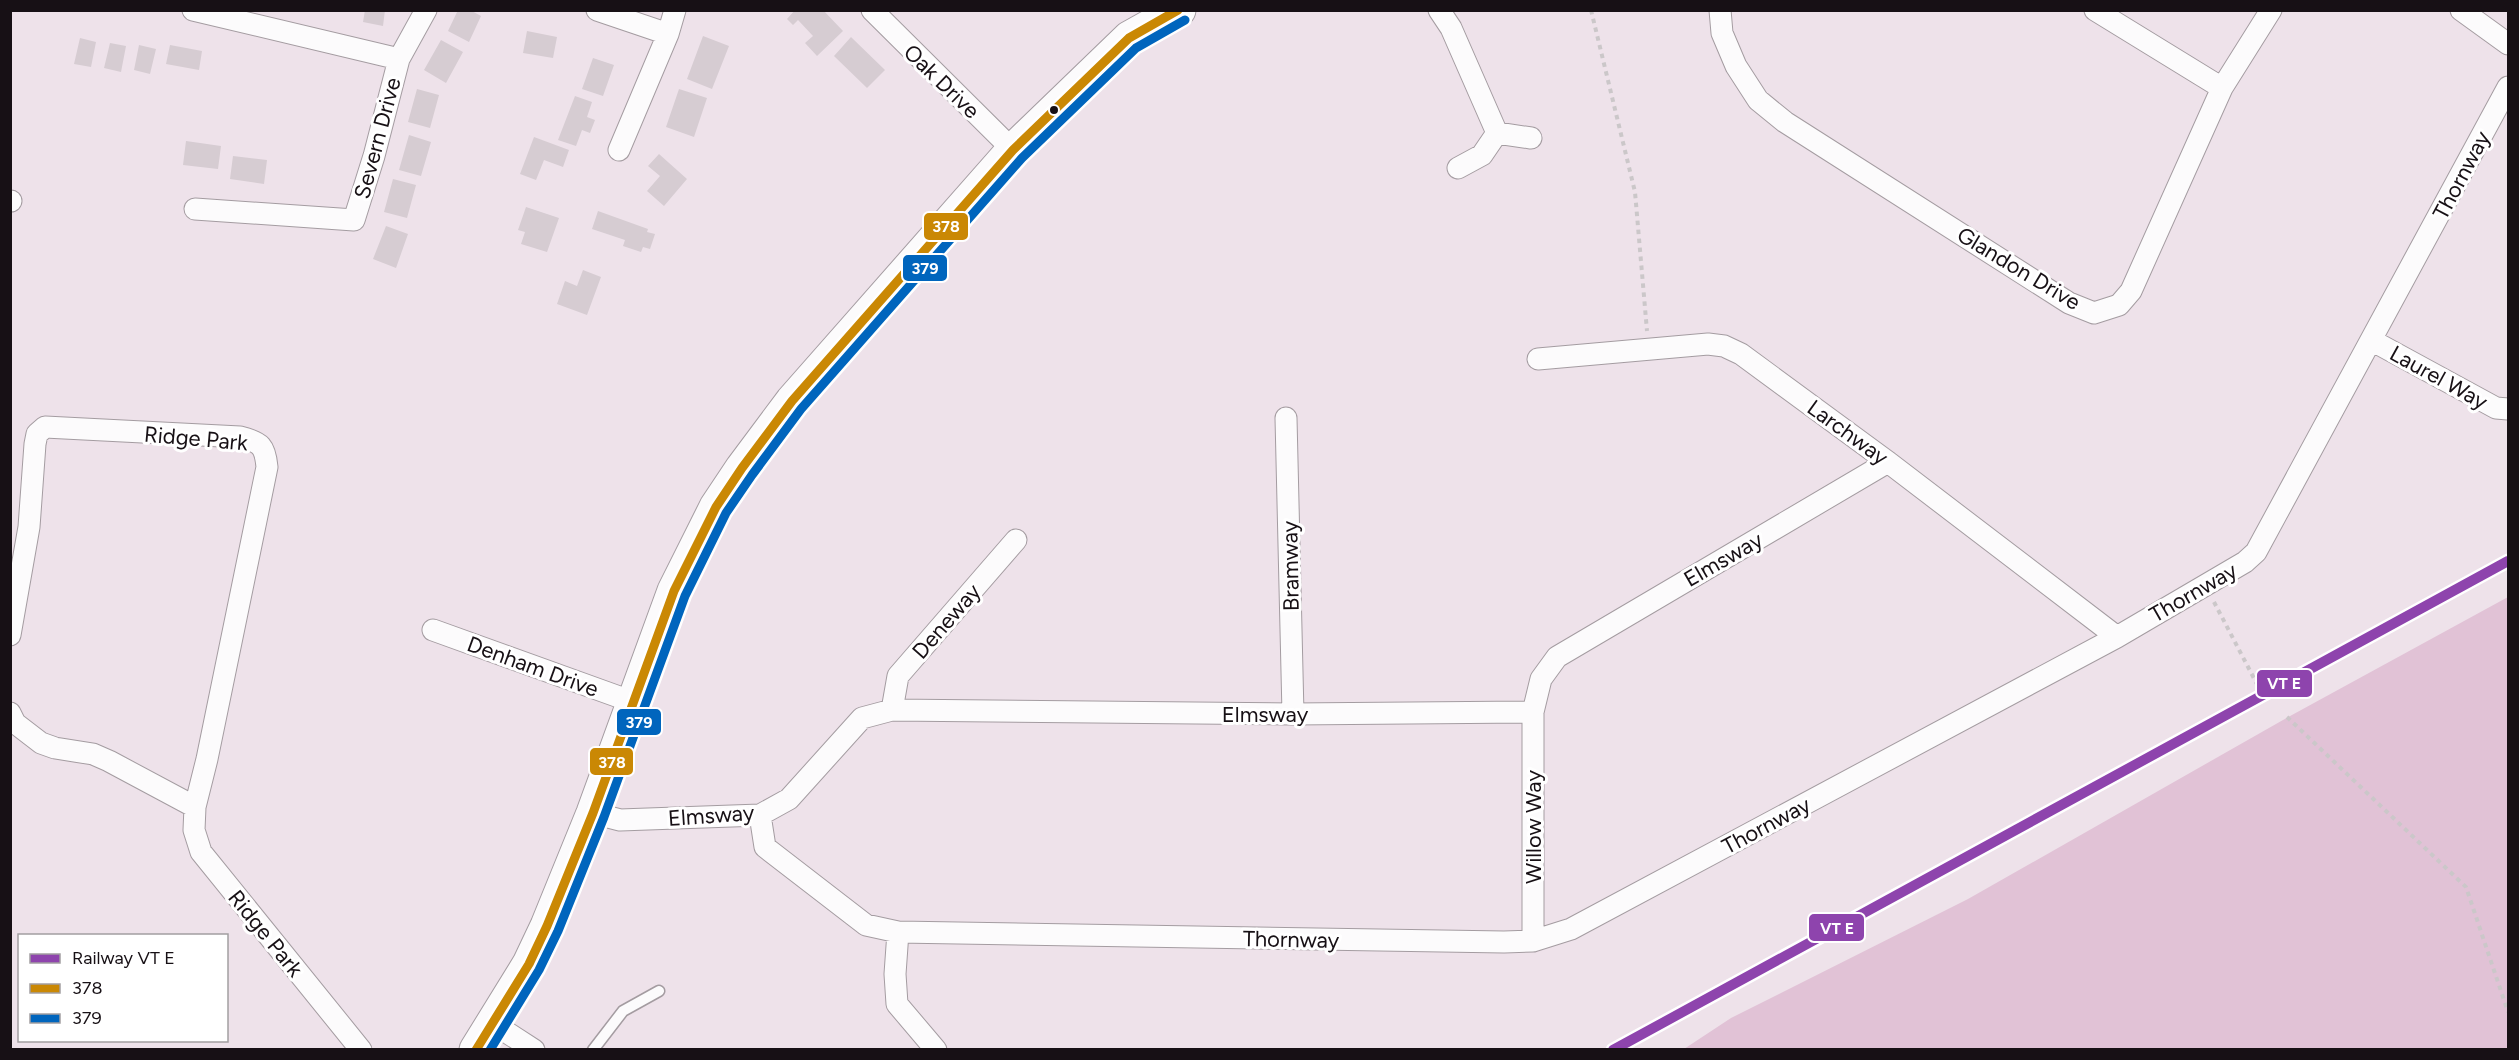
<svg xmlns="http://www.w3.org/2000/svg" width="2519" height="1060" font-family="Figtree,sans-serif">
	<rect width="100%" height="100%" fill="#eee2ea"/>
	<path fill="#e1c2d6" d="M2508,597V1049H1684L1731,1018L1968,899L2283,720Z"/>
	<path fill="#d6ccd2" d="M365,10H385L383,26L363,22Z
		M458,10H470L481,16L469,42L448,31Z
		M795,10H823L843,31L817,56L805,43L813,36L798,20L793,25L787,19Z
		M527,31L557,37L553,58L523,53Z
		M703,36L729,46L712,89L687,79Z
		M851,37L885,70L867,88L834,56Z
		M80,38L96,42L91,67L74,64Z
		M441,40L463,52L446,83L424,70Z
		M110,43L126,46L121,72L104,68Z
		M139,45L156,49L150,74L134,70Z
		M170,45L202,51L199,70L166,64Z
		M593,58L614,65L603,96L582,89Z
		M417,89L439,95L430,128L408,122Z
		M679,89L707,98L694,137L666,127Z
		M575,96L592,102L587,117L595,120L590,133L582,130L576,146L558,140Z
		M409,135L431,142L421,176L399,170Z
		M534,137L569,150L563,167L544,160L536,180L520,174Z
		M186,141L221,146L218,169L183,165Z
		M659,154L687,179L664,206L647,191L660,176L648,166Z
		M233,156L267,160L264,184L230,179Z
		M393,179L416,185L407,218L384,212Z
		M526,207L559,218L547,252L521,244L525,232L518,230Z
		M598,211L648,229L647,232L655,234L650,249L643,247L641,252L623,246L625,240L592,229Z
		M386,226L408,234L396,268L373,259Z
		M583,270L601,277L587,315L557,304L565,281L577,286Z"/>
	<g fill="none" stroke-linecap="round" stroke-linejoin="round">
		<defs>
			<path id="service" d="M593,1050L623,1011L659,991"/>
			<path id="minor" d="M193,10L399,59
				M597,10L668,34
				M872,10L1013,150
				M1439,10L1451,28L1497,133L1482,155L1458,168
				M1720,10L1722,33L1736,66L1758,100L1785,122L2069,303L2094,313L2119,305L2131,291L2222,88L2271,10
				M2095,10L2222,88
				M2461,10L2508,44
				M1497,133L1531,138
				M619,150L668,34L675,10
				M10,201H11
				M195,209L354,220L374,156L399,59L426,10
				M2371,340L2496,408L2508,409
				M1538,359L1708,344L1724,346L1741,354L1888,462L2117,637
				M1286,418L1293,714
				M433,630L633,702
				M10,635L29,527L35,444L37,434L45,427L240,437C261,442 265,446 267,467L207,759L195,807L194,830L201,852L361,1050
				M892,710L898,676L1016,540
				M10,713L15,723L41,743L55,748L93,754L109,761L195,807
				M593,813L620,820L760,815L789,799L862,718L892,710L1293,714L1533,712L1541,679L1557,657L1888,462
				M760,815L765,847L866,925L898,932L1504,942L1533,941L1571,929L2117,637L2245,562L2256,552L2508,87
				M898,932L895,974L897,1004L936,1050
				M1533,941V712
				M494,1024L534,1050"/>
			<path id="primary" d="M476,1050L529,964L547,926L593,813L674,591L716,507L742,468L792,401L1013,150L1129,38L1179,10"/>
		</defs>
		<use href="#service" stroke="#a49ca1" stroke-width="13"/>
		<use href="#minor" stroke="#a49ca1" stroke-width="23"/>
		<use href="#primary" stroke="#a49ca1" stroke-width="35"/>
		<path stroke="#cbc7c9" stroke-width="4" stroke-dasharray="4.5 4.5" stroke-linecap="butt" d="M1591,10L1635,192L1647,331
			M2214,602L2258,686
			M2287,717L2466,887L2508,1012"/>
		<use href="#service" stroke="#fcfbfc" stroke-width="10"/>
		<use href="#minor" stroke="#fcfbfc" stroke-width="21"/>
		<use href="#primary" stroke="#fcfbfc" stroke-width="33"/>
		<defs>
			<path id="bus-1" d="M476,1050L529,964L547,926L593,813L674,591L716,507L742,468L792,401L1013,150L1129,38L1178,10"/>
			<path id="bus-2" d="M490,1050L539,970L558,931L604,817L685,596L726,513L752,475L801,409L1022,158L1136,48L1185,20"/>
		</defs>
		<use href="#bus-1" stroke="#fff" stroke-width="14"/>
		<use href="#bus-2" stroke="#fff" stroke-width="14"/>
		<use href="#bus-1" stroke="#ca8804" stroke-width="9"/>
		<use href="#bus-2" stroke="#0065bd" stroke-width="9"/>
		<defs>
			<path id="rail-1" d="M1613,1050L2508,561"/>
		</defs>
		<use href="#rail-1" stroke="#fff" stroke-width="15"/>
		<use href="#rail-1" stroke="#8e44ad" stroke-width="10"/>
	</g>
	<circle fill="#171015" stroke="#fff" stroke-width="2" cx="1054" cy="110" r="5"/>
	<g text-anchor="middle" stroke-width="6" stroke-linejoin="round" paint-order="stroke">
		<g font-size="22" fill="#171015" stroke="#fff">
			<text transform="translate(942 81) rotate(44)" y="8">Oak Drive</text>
			<text transform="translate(377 138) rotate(-75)" y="8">Severn Drive</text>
			<text transform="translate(2461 175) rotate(-62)" y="8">Thornway</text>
			<text transform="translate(2019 268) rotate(31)" y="8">Glandon Drive</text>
			<text transform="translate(2439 377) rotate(29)" y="8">Laurel Way</text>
			<text transform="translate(1848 432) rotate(36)" y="8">Larchway</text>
			<text transform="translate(196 438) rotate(5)" y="8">Ridge Park</text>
			<text transform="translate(1723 559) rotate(-30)" y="8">Elmsway</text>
			<text transform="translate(1290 566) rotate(-91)" y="8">Bramway</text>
			<text transform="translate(2193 592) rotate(-30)" y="8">Thornway</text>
			<text transform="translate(946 621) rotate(-49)" y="8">Deneway</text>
			<text transform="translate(533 666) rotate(20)" y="8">Denham Drive</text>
			<text x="1265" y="722">Elmsway</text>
			<text transform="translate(711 815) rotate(-4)" y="8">Elmsway</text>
			<text transform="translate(1766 825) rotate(-28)" y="8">Thornway</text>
			<text transform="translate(1533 827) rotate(-90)" y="8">Willow Way</text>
			<text transform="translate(266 933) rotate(51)" y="8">Ridge Park</text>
			<text transform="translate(1291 939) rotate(1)" y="8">Thornway</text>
		</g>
	</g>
	<g stroke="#fff" stroke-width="2">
		<rect x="923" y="212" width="46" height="29" rx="6" fill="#ca8804"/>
		<rect x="902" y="254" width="46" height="28" rx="6" fill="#0065bd"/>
		<rect x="2256" y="669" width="57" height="29" rx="6" fill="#8e44ad"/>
		<rect x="616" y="708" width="46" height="28" rx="6" fill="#0065bd"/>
		<rect x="589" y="747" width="45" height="29" rx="6" fill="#ca8804"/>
		<rect x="1808" y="913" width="57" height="29" rx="6" fill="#8e44ad"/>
	</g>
	<g font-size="16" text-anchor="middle" font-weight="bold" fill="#fff">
		<text x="946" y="232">378</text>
		<text x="925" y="274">379</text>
		<text x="2284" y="689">VT E</text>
		<text x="639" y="728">379</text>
		<text x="612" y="768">378</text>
		<text x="1837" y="934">VT E</text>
	</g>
	<rect width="2519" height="1060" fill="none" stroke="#171015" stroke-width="24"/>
	<rect x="18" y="934" width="210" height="108" fill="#ffffff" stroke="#a29fa1" stroke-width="1.5"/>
	<rect x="30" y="954" width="30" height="9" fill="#8e44ad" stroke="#a29fa1" stroke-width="1.5"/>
	<text x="72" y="964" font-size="18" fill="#171015">Railway VT E</text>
	<rect x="30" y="984" width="30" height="9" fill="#ca8804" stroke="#a29fa1" stroke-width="1.5"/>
	<text x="72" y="994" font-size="18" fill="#171015">378</text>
	<rect x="30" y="1014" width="30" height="9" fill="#0065bd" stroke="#a29fa1" stroke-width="1.5"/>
	<text x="72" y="1024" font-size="18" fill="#171015">379</text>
</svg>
